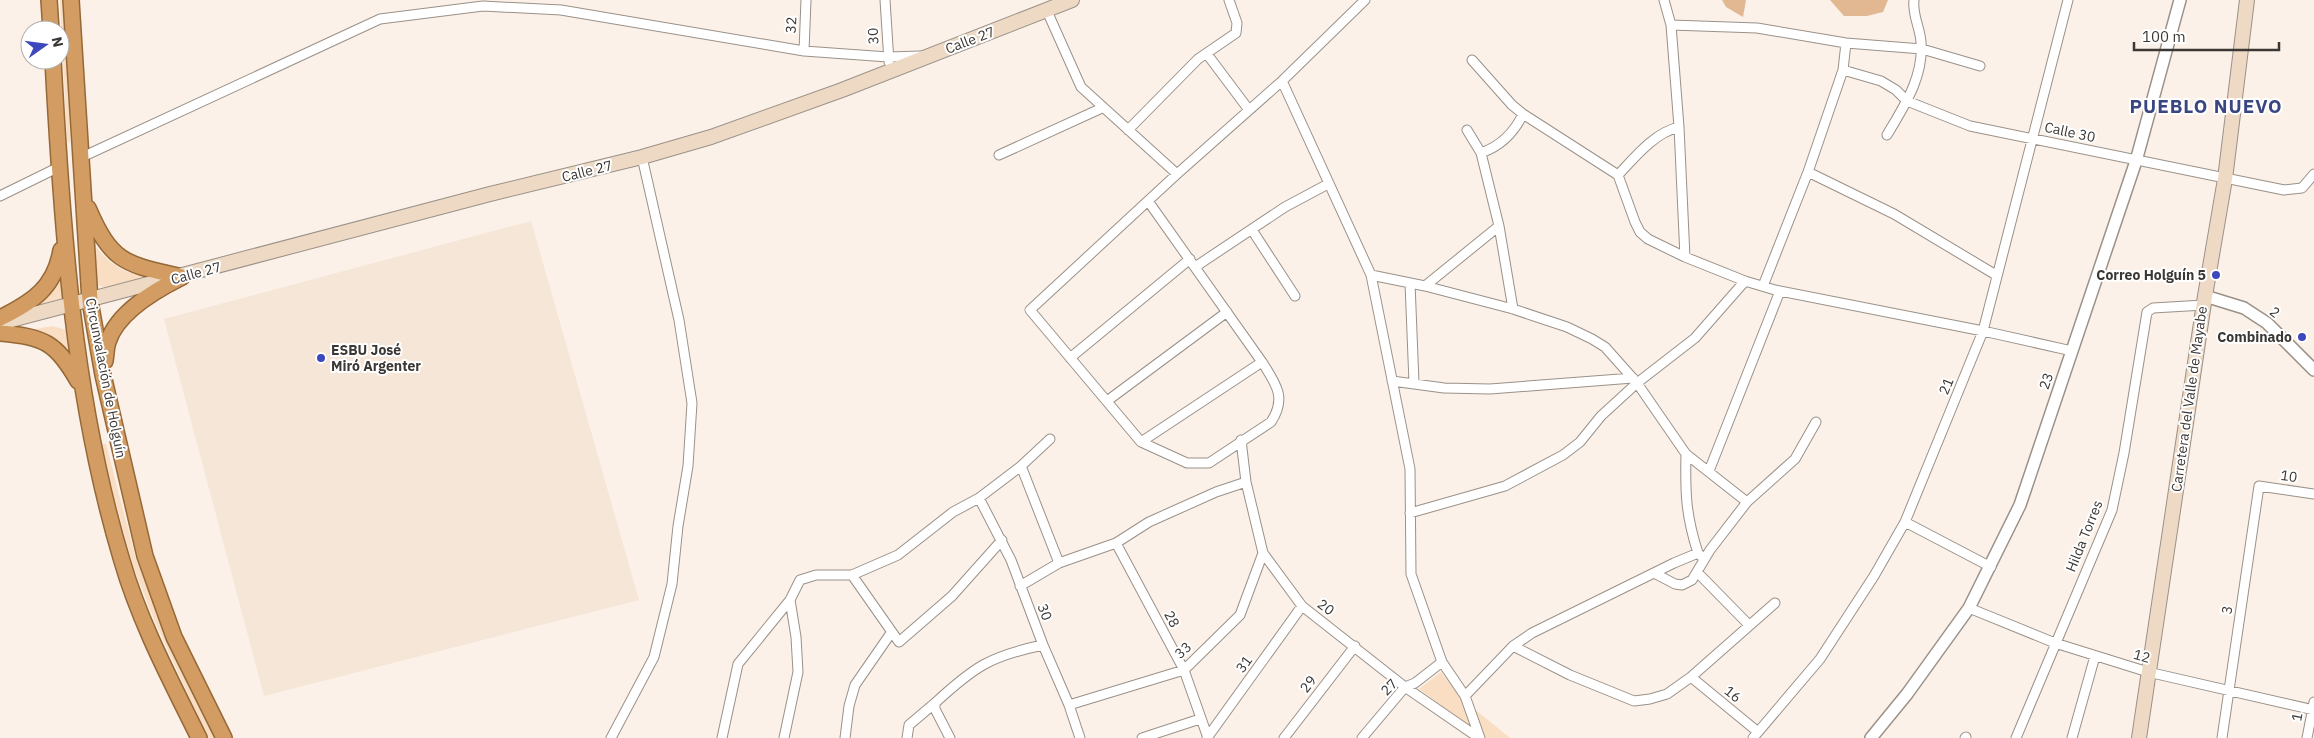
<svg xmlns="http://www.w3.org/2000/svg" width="2314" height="738" font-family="'IBM Plex Sans',sans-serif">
	<rect width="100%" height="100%" fill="#fbf1e8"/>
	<path fill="#f5e6d7" d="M531,221L639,600L264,696L164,319Z"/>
	<path fill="#fadec3" d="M60,0H67L70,145L67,140Z
		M91,241C111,266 124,275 157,277L107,290L92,281Z
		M63,263L64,303L30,310Z
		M52,326L70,331L78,375L25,331Z
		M100,444H106L136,559L171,647L214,738H208L155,622L133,566Z
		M1441,672L1461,698L1510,738H1486L1419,689Z"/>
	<path fill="#e1b891" d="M1722,0H1746L1743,17L1726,7Z
		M1830,0H1888L1883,12L1867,16H1844Z"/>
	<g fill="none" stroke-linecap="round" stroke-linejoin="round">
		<defs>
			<path id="minor" d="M885,0L889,62
				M1664,0L1671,25L1679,127L1685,257
				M1047,11L1081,87L1177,174
				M1671,25L1757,28L1846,43L1922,49L1980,66
				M804,51L806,0
				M1207,54L1249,110
				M1472,60L1512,105L1523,114L1618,175L1635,222L1640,232L1648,239L1685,257L1745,281L1775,290L1983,331L2072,351
				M1843,70L1881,81L1896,90L1907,101L1970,126L2284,190L2302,188L2314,174
				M1282,81L1371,275L1410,469L1411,574L1442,662L1465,696L1480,738
				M1128,130L1198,59L1236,33L1237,23L1229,0
				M1467,130L1481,153L1499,226L1513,309
				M1887,135C1904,106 1924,77 1921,42C1920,27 1912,15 1914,0
				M1481,153C1501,146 1514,133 1523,114
				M999,155L1102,108
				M80,158L380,19L483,6L561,10L804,51L888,57L921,56
				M1808,172L1894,214L1996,275
				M1618,175C1635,157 1654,133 1679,127
				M0,196L59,167
				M1148,201L1262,362C1276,384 1287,398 1271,422L1209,463H1187L1141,442L1030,310L1177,174L1282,81L1365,0
				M1252,230L1295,296
				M1195,267L1285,207L1328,184
				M1371,275L1425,286L1513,309L1567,327L1592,339L1605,347L1637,383L1686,454L1747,502
				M1410,283L1414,383
				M1425,286L1499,226
				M1763,286L1808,172L1843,70L1846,43
				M1070,358L1190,259
				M1392,381L1444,388L1490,389L1633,378
				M1107,401L1227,312
				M1241,440L1246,482L1263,553L1302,606L1405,687L1479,738
				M1141,442L1262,362
				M1686,454C1685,493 1686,516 1698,553L1701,556
				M1021,466L1059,563
				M1709,471L1780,291
				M979,498L1011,560L1043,645L1069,705L1080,738
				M1410,513L1505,486L1563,455L1580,442L1601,416L1637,383L1695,338L1745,281
				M1905,522L1991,567
				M1116,543L1184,670L1208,738
				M1697,572L1749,625
				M1654,573L1675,584L1682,585L1692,580L1710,550L1747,502L1795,459L1816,422
				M852,575L899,642L952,596L1002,540
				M1020,586L1059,563L1116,543L1149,522L1216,492L1246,482
				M1969,608L2055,643L2148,672L2314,710
				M1513,646L1570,675L1634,701L1650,699L1667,694L1691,677L1775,603
				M1691,677L1758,732
				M1465,696L1513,646L1532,633L1674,563L1698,553
				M1069,705L1184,670L1240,615L1263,553
				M611,738L654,657L672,584L678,526L688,466L692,403L679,320L642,157
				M722,738L738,664L790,600L800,580L816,575H852L898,555L953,512L979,498L1021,466L1050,439
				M784,738L798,672L796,637L790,600
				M845,738L849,706L855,685L891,633
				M907,738L909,725L935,703
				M950,738L935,709V703C974,667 990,656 1043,645
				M1142,738L1200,719
				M1207,738L1302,606
				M1284,738L1355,646
				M1362,738L1405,687L1415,683L1442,662
				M1753,738L1820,659L1874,576L1905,522L1983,331L2068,0
				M1965,738L1966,737
				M2016,738L2112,510L2124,453L2147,312L2153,308L2204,305
				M2072,738L2095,656
				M2222,738L2259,486L2314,494
				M2307,738L2314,702"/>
			<path id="tertiary" d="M2205,296L2244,308L2267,323L2314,370
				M1871,738L1907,694L1969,608L2020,505L2136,161L2180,0"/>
			<path id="secondary" d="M0,323L490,194L642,157L711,137L842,90L1072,0
				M2139,738L2205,296L2225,179L2247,0"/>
			<path id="trunk" d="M49,0L51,30
				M71,0L90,301L103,375L145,556L174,637L224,738
				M53,60C62,229 73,398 122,561C140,623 171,681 199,738
				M88,208C112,264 126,264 182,277
				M0,318C33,302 55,287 61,250
				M0,333C44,337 56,342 78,381
				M105,361C106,355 106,348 108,342C117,312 156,290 182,277"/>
		</defs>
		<use href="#minor" stroke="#9a9189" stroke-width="11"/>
		<use href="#tertiary" stroke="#9a9189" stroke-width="14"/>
		<use href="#secondary" stroke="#9a9189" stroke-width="16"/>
		<use href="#trunk" stroke="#956838" stroke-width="18"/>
		<use href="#minor" stroke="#fff" stroke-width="9"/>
		<use href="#tertiary" stroke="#fff" stroke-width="11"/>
		<use href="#secondary" stroke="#eedac4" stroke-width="14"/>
		<use href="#trunk" stroke="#d29c62" stroke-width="15"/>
	</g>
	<g fill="#3c48bc" stroke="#fff" stroke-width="2">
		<circle cx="2216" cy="275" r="5"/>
		<circle cx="2302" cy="337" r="5"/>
		<circle cx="321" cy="358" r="5"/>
	</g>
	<g text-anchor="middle" stroke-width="4" stroke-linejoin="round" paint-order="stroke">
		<g font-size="14" fill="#3b3734" stroke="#fff">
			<text transform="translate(791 25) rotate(-87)" y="5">32</text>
			<text transform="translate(873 36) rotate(-93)" y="5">30</text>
			<text transform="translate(970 40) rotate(-21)" y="5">Calle 27</text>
			<text transform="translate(2070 132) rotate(12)" y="5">Calle 30</text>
			<text transform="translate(587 171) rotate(-14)" y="5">Calle 27</text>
			<text transform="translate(196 273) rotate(-15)" y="5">Calle 27</text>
			<text transform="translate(2275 312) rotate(39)" y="5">2</text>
			<text transform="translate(106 378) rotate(79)" y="5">Circunvalación de Holguín</text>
			<text transform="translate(2046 381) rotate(-71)" y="5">23</text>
			<text transform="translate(1946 386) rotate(-68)" y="5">21</text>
			<text transform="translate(2189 399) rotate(-82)" y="5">Carretera del Valle de Mayabe</text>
			<text transform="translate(2289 476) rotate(8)" y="5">10</text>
			<text transform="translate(2084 536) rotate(-68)" y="5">Hilda Torres</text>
			<text transform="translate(1326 607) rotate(37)" y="5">20</text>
			<text transform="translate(2227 610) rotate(-82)" y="5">3</text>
			<text transform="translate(1045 612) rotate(69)" y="5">30</text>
			<text transform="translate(1172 619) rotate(62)" y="5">28</text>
			<text transform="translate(1183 650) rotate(-43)" y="5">33</text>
			<text transform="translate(2142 656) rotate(16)" y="5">12</text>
			<text transform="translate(1244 664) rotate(-54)" y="5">31</text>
			<text transform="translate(1308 684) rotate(-52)" y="5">29</text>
			<text transform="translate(1389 687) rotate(-46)" y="5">27</text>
			<text transform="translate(1733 694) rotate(39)" y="5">16</text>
			<text transform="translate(2297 717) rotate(-79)" y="5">1</text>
		</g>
		<g font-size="14" font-weight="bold" fill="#3b3734" stroke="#fff" text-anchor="end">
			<text x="2206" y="280">Correo Holguín 5</text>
			<text x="2292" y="342">Combinado</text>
			<text x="331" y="355" text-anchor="start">ESBU José<tspan x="331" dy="16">Miró Argenter</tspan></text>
		</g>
		<g font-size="19" font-weight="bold" letter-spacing="1" fill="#3a4681" stroke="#fff">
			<text x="2206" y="113">PUEBLO NUEVO</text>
		</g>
	</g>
	<g transform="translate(45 45) rotate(76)"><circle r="24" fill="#ffffff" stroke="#b1afae"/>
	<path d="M0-4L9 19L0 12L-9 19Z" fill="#3c48bc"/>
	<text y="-8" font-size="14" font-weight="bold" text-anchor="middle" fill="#3b3734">N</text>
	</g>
	<path d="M2134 42v8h145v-8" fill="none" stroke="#3b3734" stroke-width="2.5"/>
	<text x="2142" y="42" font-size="15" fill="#3b3734" stroke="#ffffff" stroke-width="4" paint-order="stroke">100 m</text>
</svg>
